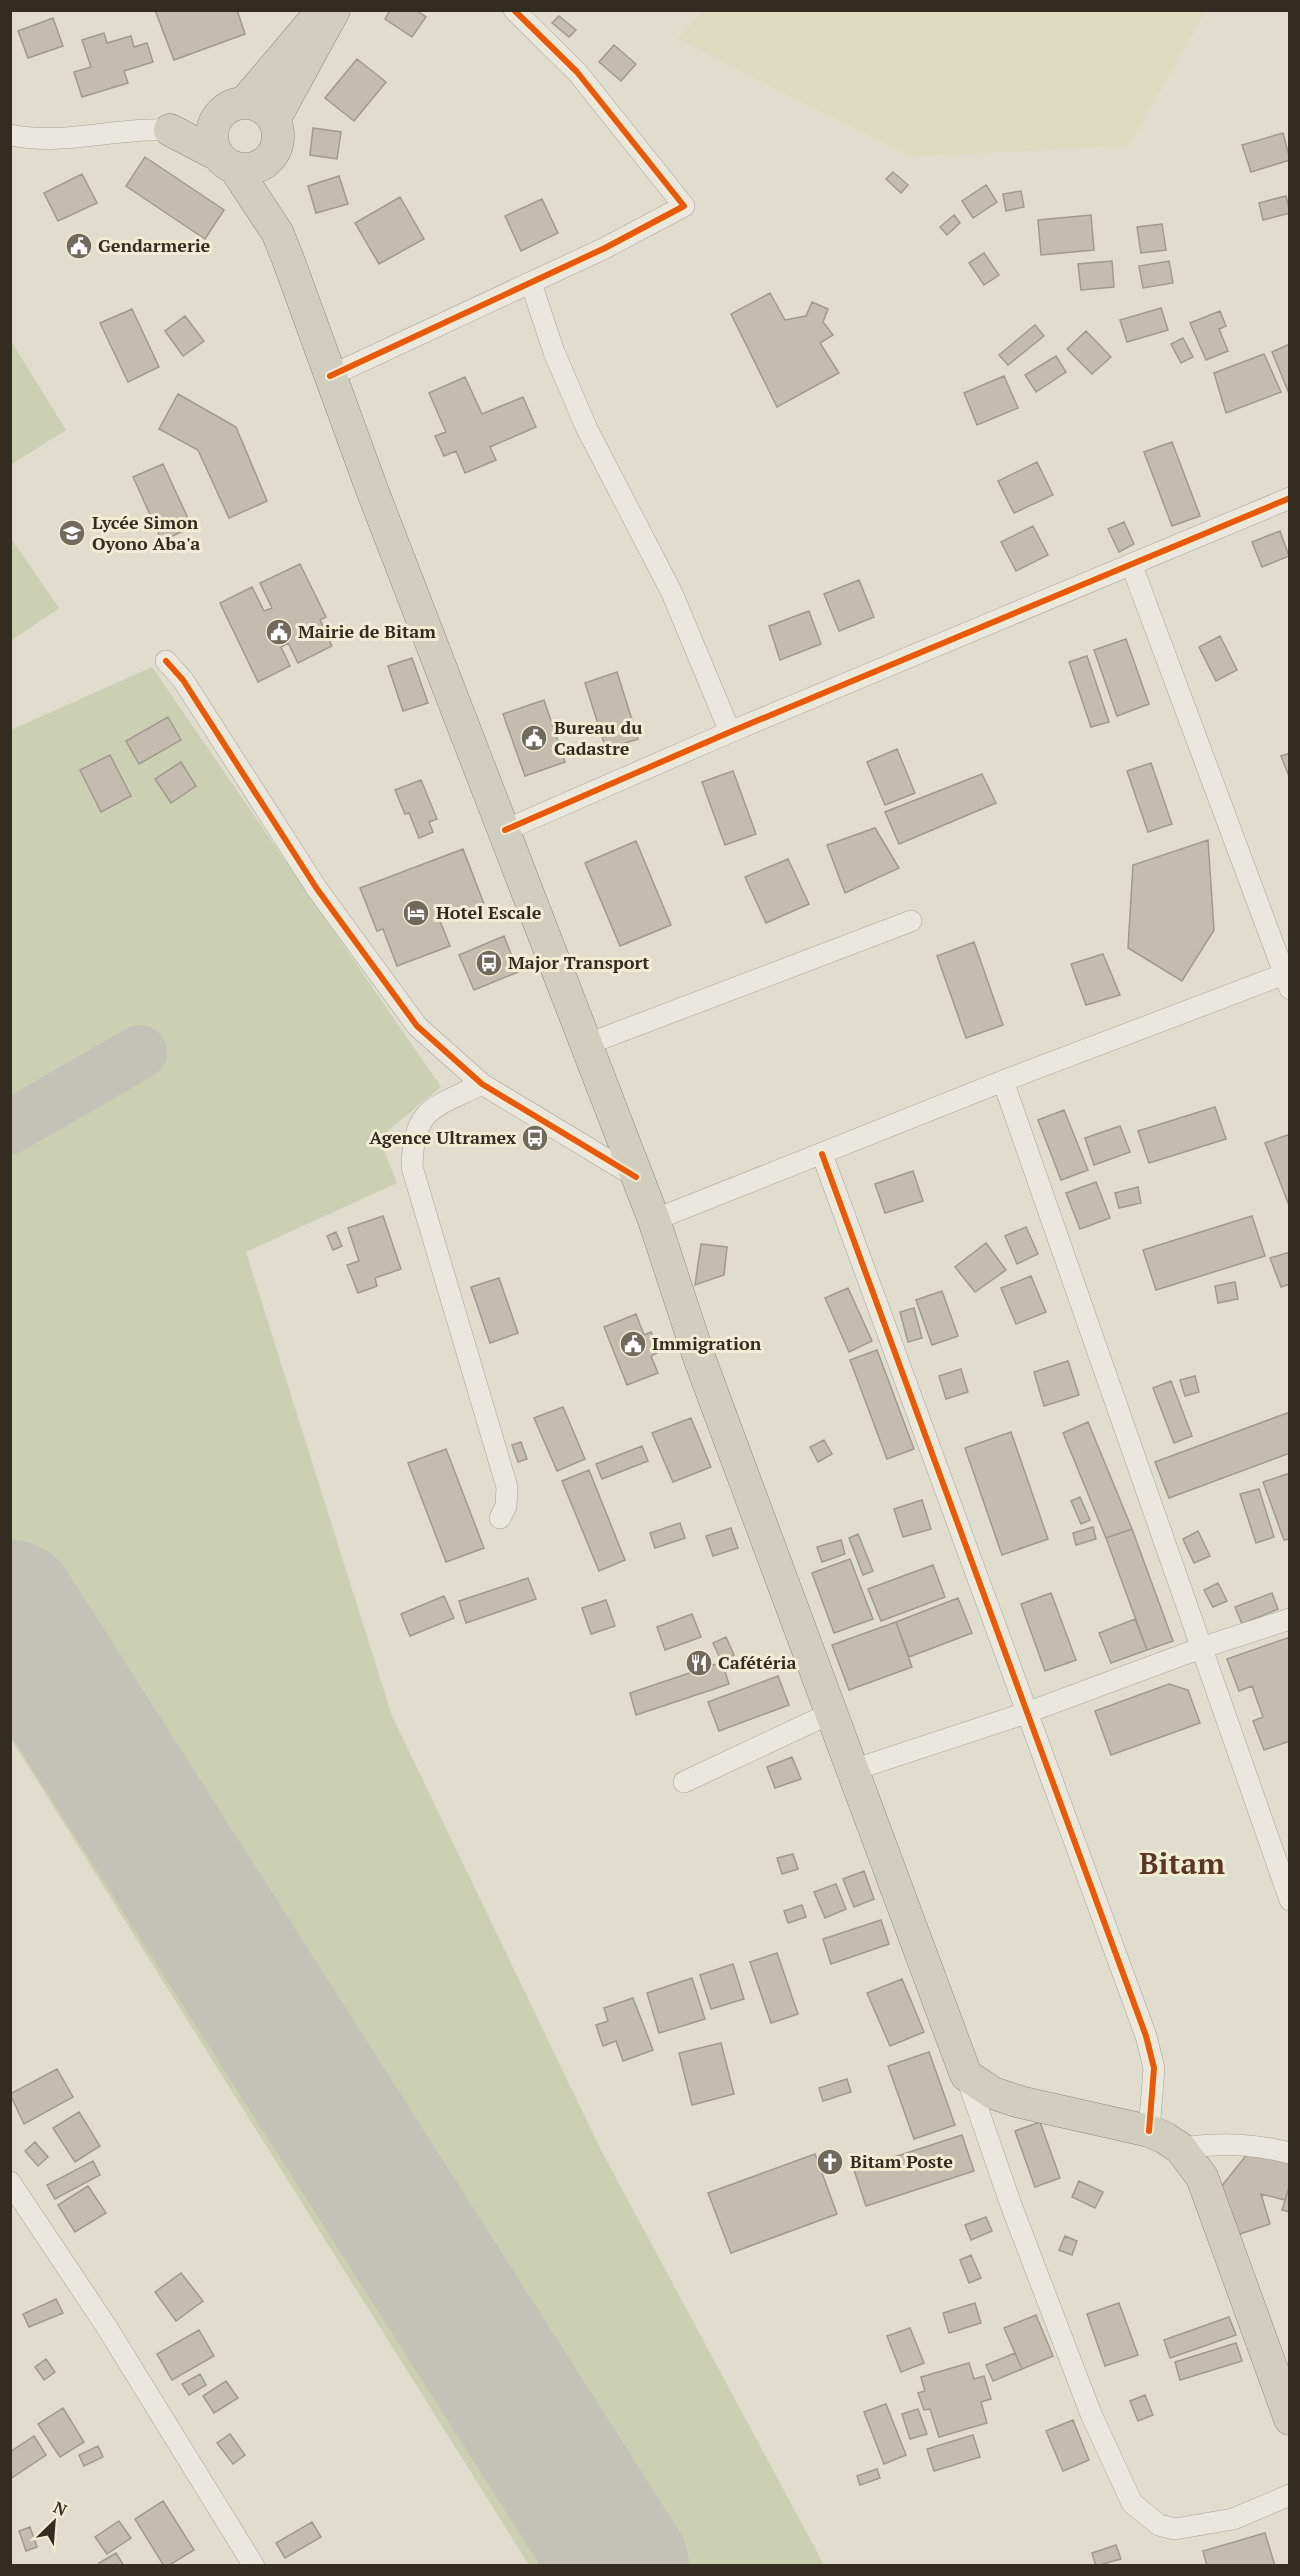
<svg xmlns="http://www.w3.org/2000/svg" width="1300" height="2576" font-family="'PT Serif',serif">
	<rect width="100%" height="100%" fill="#e0ddce"/>
	<path fill="#dedcc0" d="M703,11V10L1206,11L1129,146L910,157L677,38Z"/>
	<path fill="#ccd0b2" d="M11,341L66,430L12,464L10,462Z
		M10,537L59,608L11,641H10Z
		M152,667L441,1087L379,1138L397,1183L246,1252L392,1716L601,2150L824,2565H529L11,1739V730Z"/>
	<g fill="none" stroke-linecap="round" stroke-linejoin="round">
		<path stroke="#c4c2b6" stroke-width="54" d="M10,1127L140,1052"/>
		<path stroke="#c4c2b6" stroke-width="136" d="M10,1608L621,2566"/>
	</g>
	<path fill="#c4bdaf" stroke="#a0998e" stroke-width="1.5" d="M155,10H237L245,34L174,60Z
		M390,10H416L426,17L412,37L385,19Z
		M559,16L576,30L569,37L552,23Z
		M53,18L63,46L28,58L18,31Z
		M104,33L107,43L131,36L134,47L147,43L153,62L124,71L128,83L82,97L74,72L91,67L82,40Z
		M614,45L636,64L621,81L599,62Z
		M357,59L386,82L354,121L325,98Z
		M313,128L341,132L337,159L310,155Z
		M1283,133L1290,160L1251,172L1242,145Z
		M145,157L224,210L205,239L126,186Z
		M893,172L908,185L901,193L886,179Z
		M82,174L97,203L58,221L44,193Z
		M339,176L348,204L316,213L308,186Z
		M986,185L997,202L973,218L962,201Z
		M1021,191L1024,207L1006,211L1003,194Z
		M1286,196L1290,213L1263,220L1259,203Z
		M400,197L424,239L379,264L355,223Z
		M542,199L558,233L521,251L505,216Z
		M954,215L960,223L947,235L940,227Z
		M1091,215L1094,250L1041,255L1038,220Z
		M1162,224L1166,250L1141,253L1137,227Z
		M984,253L999,275L984,285L969,263Z
		M1112,261L1114,287L1081,290L1078,264Z
		M1169,261L1173,283L1143,288L1139,266Z
		M770,293L785,320L806,316L812,302L828,309L823,322L833,335L820,343L839,373L777,407L731,314Z
		M1161,308L1168,330L1127,342L1120,320Z
		M132,309L159,367L128,382L100,323Z
		M1220,311L1226,326L1219,329L1228,351L1206,360L1190,323Z
		M185,316L204,341L183,356L165,331Z
		M1035,325L1044,336L1008,365L999,355Z
		M1086,331L1111,357L1092,374L1067,349Z
		M1183,338L1193,357L1181,363L1171,344Z
		M1290,344V390L1288,391L1272,352Z
		M1264,354L1281,392L1226,413L1214,373Z
		M1056,356L1066,372L1036,392L1025,375Z
		M1004,376L1018,408L977,425L964,393Z
		M465,377L482,414L523,397L536,427L490,447L496,460L465,473L456,451L444,456L435,436L446,432L429,393Z
		M178,394L236,427L267,501L229,518L198,450L159,429Z
		M1172,442L1200,516L1172,526L1144,452Z
		M1037,462L1053,495L1014,513L998,481Z
		M163,464L192,527L162,541L133,477Z
		M1124,522L1134,544L1119,552L1108,529Z
		M1033,526L1048,555L1016,571L1001,542Z
		M1280,531L1289,556L1262,567L1252,542Z
		M300,564L326,617L320,620L332,646L298,663L288,643L281,647L290,666L258,682L220,603L252,587L264,611L272,608L260,583Z
		M859,580L874,617L839,631L824,594Z
		M809,611L821,644L780,660L769,626Z
		M1220,636L1237,670L1216,681L1199,647Z
		M1126,639L1149,704L1117,716L1094,650Z
		M1087,656L1109,722L1091,727L1069,662Z
		M412,658L428,703L403,711L388,666Z
		M617,672L638,739L606,749L585,683Z
		M544,700L565,762L525,776L503,714Z
		M168,717L181,740L139,764L126,741Z
		M897,749L915,793L885,805L867,762Z
		M1290,753V779L1281,756Z
		M110,755L131,796L101,812L80,770Z
		M181,762L196,786L171,803L155,779Z
		M1151,763L1172,824L1148,832L1127,771Z
		M733,771L756,834L725,845L702,782Z
		M982,774L996,803L899,844L885,812Z
		M421,780L437,819L429,822L433,832L419,838L409,813L405,814L395,790Z
		M875,828L899,868L845,893L827,845Z
		M1208,840L1214,930L1182,981L1128,948L1133,865Z
		M636,841L671,925L620,946L585,863Z
		M463,849L484,904L440,921L450,946L397,966L383,929L377,931L360,888Z
		M788,859L809,904L766,923L745,877Z
		M504,936L518,972L474,990L459,955Z
		M974,942L1003,1025L966,1038L937,956Z
		M1103,954L1120,995L1086,1005L1071,964Z
		M1215,1107L1226,1139L1149,1163L1138,1131Z
		M1064,1110L1088,1170L1061,1180L1038,1120Z
		M1120,1126L1130,1152L1094,1165L1085,1138Z
		M1290,1134V1208L1265,1143Z
		M913,1171L923,1201L885,1213L875,1184Z
		M1096,1182L1110,1218L1080,1229L1066,1193Z
		M1138,1187L1141,1203L1119,1208L1115,1193Z
		M383,1216L401,1269L375,1278L377,1286L358,1293L347,1265L359,1261L348,1228Z
		M1252,1216L1265,1256L1156,1290L1143,1250Z
		M1026,1227L1038,1254L1017,1264L1005,1236Z
		M336,1232L342,1246L333,1250L327,1236Z
		M986,1243L1006,1270L975,1292L955,1267Z
		M701,1244L727,1247L724,1275L695,1285Z
		M1290,1252V1284L1281,1287L1270,1258Z
		M1031,1276L1046,1312L1016,1324L1001,1288Z
		M499,1278L518,1333L490,1343L471,1287Z
		M1235,1282L1238,1299L1218,1303L1215,1286Z
		M848,1288L872,1341L849,1352L825,1298Z
		M942,1291L958,1336L932,1345L916,1300Z
		M914,1308L922,1338L908,1342L900,1312Z
		M636,1314L644,1335L651,1332L659,1352L651,1356L658,1373L627,1385L604,1327Z
		M877,1350L914,1449L887,1459L850,1360Z
		M1068,1361L1079,1395L1044,1406L1034,1372Z
		M961,1369L968,1392L946,1399L939,1376Z
		M1195,1376L1199,1392L1185,1396L1180,1380Z
		M1171,1381L1192,1436L1174,1443L1153,1388Z
		M563,1407L585,1459L557,1471L534,1418Z
		M1290,1412V1453L1169,1498L1155,1462Z
		M691,1418L711,1467L673,1482L652,1433Z
		M1088,1422L1132,1529L1106,1538L1063,1433Z
		M1011,1432L1048,1539L1002,1555L965,1448Z
		M824,1440L832,1454L818,1462L810,1447Z
		M521,1442L527,1459L518,1462L512,1445Z
		M642,1446L648,1461L602,1479L596,1464Z
		M446,1449L484,1548L446,1562L408,1463Z
		M589,1470L625,1560L599,1571L562,1481Z
		M1290,1473V1539L1284,1540L1263,1482Z
		M1259,1489L1274,1537L1256,1543L1240,1494Z
		M1080,1497L1090,1520L1081,1524L1071,1501Z
		M922,1500L931,1529L903,1537L894,1509Z
		M680,1523L685,1538L655,1548L650,1533Z
		M1093,1527L1096,1539L1076,1545L1073,1533Z
		M731,1528L738,1548L713,1556L706,1536Z
		M1132,1529L1173,1641L1147,1650L1106,1538Z
		M1198,1531L1210,1556L1194,1563L1183,1539Z
		M858,1534L873,1571L863,1575L849,1538Z
		M841,1540L845,1554L822,1562L817,1547Z
		M850,1559L873,1619L834,1633L812,1573Z
		M933,1565L945,1597L881,1621L868,1589Z
		M528,1578L536,1599L466,1623L459,1601Z
		M1218,1583L1227,1601L1213,1607L1204,1590Z
		M1051,1593L1076,1660L1045,1671L1021,1604Z
		M1272,1593L1278,1609L1242,1624L1235,1607Z
		M444,1596L454,1618L410,1636L401,1614Z
		M958,1598L972,1633L909,1657L896,1622Z
		M606,1600L615,1626L591,1634L582,1608Z
		M692,1614L701,1637L665,1650L657,1627Z
		M1135,1619L1147,1650L1111,1663L1099,1633Z
		M896,1622L912,1667L849,1690L832,1645Z
		M726,1637L734,1655L721,1660L713,1643Z
		M1290,1637V1741L1264,1750L1253,1721L1263,1717L1252,1686L1239,1691L1227,1659Z
		M722,1662L729,1684L636,1715L630,1693Z
		M778,1676L789,1705L719,1731L708,1702Z
		M1169,1684L1188,1690L1200,1723L1111,1755L1095,1711Z
		M792,1757L801,1779L775,1788L767,1767Z
		M793,1854L798,1869L782,1874L777,1858Z
		M864,1871L874,1899L854,1907L843,1879Z
		M836,1884L846,1909L825,1918L814,1892Z
		M802,1905L806,1917L788,1923L784,1911Z
		M881,1920L889,1944L831,1964L823,1939Z
		M777,1953L798,2014L771,2023L750,1962Z
		M733,1964L744,1999L711,2009L700,1975Z
		M692,1978L705,2019L659,2033L647,1993Z
		M902,1979L924,2032L890,2046L867,1993Z
		M633,1998L653,2050L623,2061L616,2041L603,2046L596,2025L608,2021L604,2008Z
		M721,2043L734,2094L692,2105L679,2053Z
		M929,2052L955,2125L914,2139L888,2066Z
		M57,2069L73,2097L24,2124L10,2094Z
		M847,2079L851,2092L823,2101L819,2088Z
		M79,2112L100,2146L75,2162L53,2128Z
		M1040,2122L1060,2178L1035,2187L1015,2131Z
		M962,2135L974,2171L866,2206L854,2170Z
		M35,2142L48,2157L38,2166L25,2151Z
		M1248,2153L1290,2163V2184L1285,2200L1261,2194L1270,2224L1237,2235L1221,2187Z
		M815,2154L837,2214L731,2253L708,2193Z
		M93,2161L100,2175L55,2199L47,2185Z
		M1079,2181L1103,2192L1095,2208L1072,2197Z
		M1290,2184V2212L1282,2210Z
		M88,2186L106,2213L75,2232L58,2205Z
		M986,2217L992,2231L971,2240L965,2225Z
		M1065,2236L1077,2241L1072,2255L1059,2250Z
		M971,2255L981,2278L969,2283L960,2260Z
		M181,2273L203,2301L176,2321L155,2292Z
		M56,2299L63,2313L29,2327L23,2314Z
		M975,2303L981,2323L949,2333L943,2313Z
		M1119,2303L1138,2355L1105,2366L1087,2314Z
		M1036,2315L1053,2356L1022,2369L1004,2328Z
		M1229,2317L1236,2335L1170,2358L1164,2340Z
		M910,2328L924,2363L901,2372L887,2336Z
		M199,2330L214,2356L172,2380L157,2354Z
		M1236,2343L1242,2361L1180,2380L1175,2362Z
		M1015,2353L1022,2369L993,2381L986,2365Z
		M46,2359L55,2372L44,2380L35,2367Z
		M969,2363L974,2379L984,2376L991,2399L981,2402L987,2423L939,2437L930,2409L924,2410L918,2393L925,2391L921,2377Z
		M200,2374L206,2385L189,2395L182,2384Z
		M226,2381L238,2398L214,2413L203,2396Z
		M1145,2395L1153,2415L1138,2421L1130,2401Z
		M886,2404L906,2455L884,2464L864,2412Z
		M63,2408L84,2442L60,2457L38,2424Z
		M918,2409L927,2434L910,2439L902,2414Z
		M1073,2420L1089,2460L1063,2471L1046,2431Z
		M230,2434L245,2455L233,2464L217,2443Z
		M973,2435L980,2457L934,2471L927,2449Z
		M34,2436L46,2455L10,2479V2452Z
		M98,2446L103,2457L84,2466L79,2455Z
		M877,2469L880,2478L860,2485L857,2476Z
		M163,2501L194,2550L168,2566H164L135,2519Z
		M119,2521L131,2538L107,2554L95,2537Z
		M312,2522L321,2537L285,2558L276,2543Z
		M30,2527L37,2547L26,2551L19,2531Z
		M1265,2533L1275,2566H1207L1203,2551Z
		M1116,2545L1121,2559L1096,2566L1092,2553Z
		M116,2553L124,2566H101L99,2563Z"/>
	<g fill="none" stroke-linecap="round" stroke-linejoin="round">
		<defs>
			<path id="minor" d="M10,135C65,146 116,127 170,130
				M531,283L554,352L587,429L672,593L730,732
				M330,376L605,248L684,206L577,72L514,10
				M1132,566L1290,989
				M166,661L183,680L317,889L417,1026L482,1084L636,1177
				M505,830L730,732L1290,498
				M585,1045L911,921
				M1003,1081L1290,1900
				M482,1084C434,1108 413,1107 412,1167L507,1487L506,1506L500,1518
				M822,1154L1146,2036L1154,2068L1149,2131
				M654,1220L1003,1081L1290,972
				M853,1770L1026,1713L1201,1648L1290,1619
				M684,1782L831,1713
				M966,2075L1011,2205L1091,2414L1132,2503L1159,2525L1175,2529L1233,2519L1290,2495
				M1180,2148C1220,2143 1250,2143 1290,2153
				M10,2182L106,2326L254,2566"/>
			<path id="highway" d="M244,103L316,18
				M212 136a33 33 0 1 1 66 0a33 33 0 1 1-66 0Z
				M274,120L334,10
				M170,130L218,155
				M234,167L277,232L288,259L371,487L654,1220L700,1360L966,2075L993,2093L1020,2102L1149,2131L1165,2138L1180,2148L1202,2177L1290,2419"/>
		</defs>
		<use href="#minor" stroke="#a6a296" stroke-width="22"/>
		<use href="#highway" stroke="#8b877d" stroke-width="33"/>
		<use href="#minor" stroke="#e9e7de" stroke-width="21"/>
		<use href="#highway" stroke="#d2cebf" stroke-width="32"/>
		<defs>
			<path id="cycleway" d="M330,376L605,248L684,206L577,72L514,10
				M166,661L183,680L317,889L417,1026L482,1084L636,1177
				M505,830L730,732L1290,498
				M822,1154L1146,2036L1154,2068L1149,2131"/>
		</defs>
		<use href="#cycleway" stroke="#f1ecd4" stroke-width="10"/>
		<use href="#cycleway" stroke="#e8590c" stroke-width="6"/>
	</g>
	<defs>
		<symbol id="civic-disc" viewBox="-11 -11 22 22"><circle r="9.5" fill="#706a5d" stroke="#f1ecd4"/><path d="M-.6-6.5H3V-4.5H.6V-3L4-1V1h2V6H-6V1h2V-1L-.6-3ZM-1.2 2.5V6h2.4V2.5Z" fill="#fff"/></symbol>
		<symbol id="school-disc" viewBox="-11 -11 22 22"><circle r="9.5" fill="#706a5d" stroke="#f1ecd4"/><path d="M0-5L7-2L0 1L-7-2ZM-4 1L0 2.5L4 1V4Q0 6-4 4Z" fill="#fff"/></symbol>
		<symbol id="hotel-disc" viewBox="-11 -11 22 22"><circle r="9.5" fill="#706a5d" stroke="#f1ecd4"/><path d="M-6-4.5h1.5V1H6V5H4.5V3h-9V5H-6ZM-4 0a1.8 1.8 0 1 1 3.6 0ZM.5 0V-2.5h3Q6-2.5 6 0Z" fill="#fff"/></symbol>
		<symbol id="bus-disc" viewBox="-11 -11 22 22"><circle r="9.5" fill="#706a5d" stroke="#f1ecd4"/><path d="M-5-6H5V4H4V6H2V4H-2V6H-4V4H-5ZM-3.5-4V0h7V-4ZM-3.5 1.2v1.5H-2V1.2ZM2 1.2v1.5H3.5V1.2Z" fill="#fff"/></symbol>
		<symbol id="restaurant-disc" viewBox="-11 -11 22 22"><circle r="9.5" fill="#706a5d" stroke="#f1ecd4"/><path d="M-5-6h1v4h1v-4h1v4h1v-4h1v5L-1.5 .5V6h-2V.5L-5-1ZM5-6V6H3V1.5H1.5Q1.5-4 5-6Z" fill="#fff"/></symbol>
		<symbol id="church-disc" viewBox="-11 -11 22 22"><circle r="9.5" fill="#706a5d" stroke="#f1ecd4"/><path d="M-1.2-6h2.4v3.5h3.3v2.4h-3.3V6h-2.4V-.1h-3.3v-2.4h3.3Z" fill="#fff"/></symbol>
	</defs>
	<g fill-rule="evenodd">
		<use href="#civic-disc" x="64" y="231" width="30" height="30"/>
		<use href="#school-disc" x="57" y="518" width="30" height="30"/>
		<use href="#civic-disc" x="264" y="617" width="30" height="30"/>
		<use href="#civic-disc" x="519" y="723" width="30" height="30"/>
		<use href="#hotel-disc" x="401" y="898" width="30" height="30"/>
		<use href="#bus-disc" x="474" y="948" width="30" height="30"/>
		<use href="#bus-disc" x="520" y="1123" width="30" height="30"/>
		<use href="#civic-disc" x="618" y="1329" width="30" height="30"/>
		<use href="#restaurant-disc" x="684" y="1648" width="30" height="30"/>
		<use href="#church-disc" x="815" y="2147" width="30" height="30"/>
	</g>
	<g text-anchor="middle" stroke-width="6" stroke-linejoin="round" paint-order="stroke">
		<g font-size="18" font-weight="bold" fill="#332c20" stroke="#f1ecd4" text-anchor="start">
			<text x="98" y="252">Gendarmerie</text>
			<text x="92" y="529">Lycée Simon<tspan x="92" dy="21">Oyono Aba'a</tspan></text>
			<text x="298" y="638">Mairie de Bitam</text>
			<text x="554" y="734">Bureau du<tspan x="554" dy="21">Cadastre</tspan></text>
			<text x="436" y="919">Hotel Escale</text>
			<text x="508" y="969">Major Transport</text>
			<text x="516" y="1144" text-anchor="end">Agence Ultramex</text>
			<text x="652" y="1350">Immigration</text>
			<text x="718" y="1669">Cafétéria</text>
			<text x="850" y="2168">Bitam Poste</text>
		</g>
		<g font-size="30" font-weight="bold" fill="#5a3725" stroke="#f1ecd4">
			<text x="1182" y="1874">Bitam</text>
		</g>
	</g>
	<rect width="1300" height="2576" fill="none" stroke="#332c20" stroke-width="24"/>
	<g transform="translate(54 2522) rotate(25)" stroke="#f1ecd4" stroke-width="4.5" paint-order="stroke">
	<path d="M0-4.5L10 22L0 15L-10 22Z" fill="#332c20"/>
	<text y="-9" font-size="16" font-weight="bold" text-anchor="middle" fill="#332c20">N</text>
	</g>
</svg>
